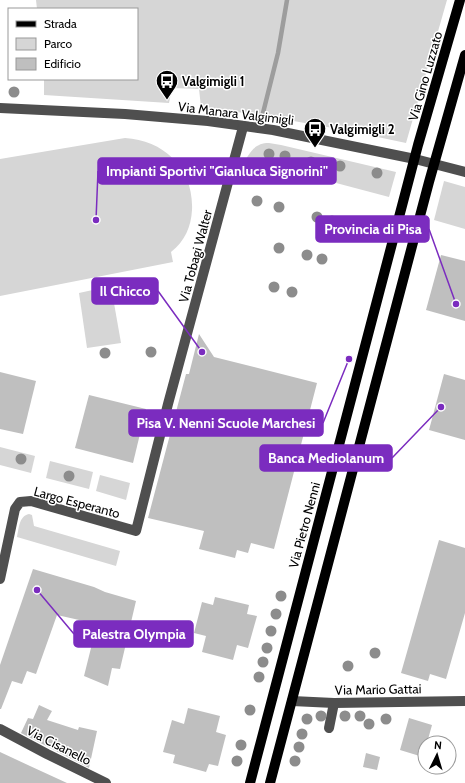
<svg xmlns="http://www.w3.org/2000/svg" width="465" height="783" font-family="Cabin,sans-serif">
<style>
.green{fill:#d6d6d6}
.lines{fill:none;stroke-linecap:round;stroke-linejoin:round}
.stream{stroke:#9d9d9d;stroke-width:4.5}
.building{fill:#bfbfbf}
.minor{stroke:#4f4f4f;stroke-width:10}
.major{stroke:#000;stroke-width:10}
.tree{fill:#8c8c8c}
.labels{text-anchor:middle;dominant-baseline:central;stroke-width:3;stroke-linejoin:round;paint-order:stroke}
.street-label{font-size:13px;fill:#000;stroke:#fff}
.poi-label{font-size:13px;font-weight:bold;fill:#000;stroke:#fff;text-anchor:start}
.leader{fill:none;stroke:#7b2cbf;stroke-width:1.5}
.callout-dot{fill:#7b2cbf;stroke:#fff;stroke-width:1.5}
.callout{fill:#7b2cbf;stroke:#7b2cbf;stroke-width:1.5}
.callout-label{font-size:14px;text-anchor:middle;font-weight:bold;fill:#fff}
</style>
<rect width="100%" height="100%" fill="#fff"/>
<g class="green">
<path d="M 36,0 L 447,0 L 406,143 C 338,128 270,116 201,107 L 199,89 L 172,88 L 169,103 L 44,95 L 44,79 L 137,79 L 137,9 L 37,9 Z"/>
<path d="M 125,138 C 164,140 194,169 192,210 C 191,227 185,241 171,252 L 173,262 L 0,296 L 0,159 Z"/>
<path d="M 269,143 L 281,145 L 396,172 L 389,197 L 246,159 C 252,149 257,143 269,143 Z"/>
<path d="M 444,181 L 465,187 L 465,229 L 434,220 Z"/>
<path d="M 111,286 L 121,343 L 87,348 L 79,293 Z"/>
<path d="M 0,447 L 35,456 L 31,473 L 0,465 Z"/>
<path d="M 50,461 L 93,472 L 89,489 L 46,478 Z"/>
<path d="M 100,475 L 130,483 L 126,500 L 96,491 Z"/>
<path d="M 29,514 L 32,515 L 34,526 L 120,551 L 116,566 L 17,537 C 19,528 19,516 29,514 Z"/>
</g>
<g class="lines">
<path class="stream" d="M 263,113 L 278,53 L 287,0"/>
</g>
<g class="building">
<path d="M 441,255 L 465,261 L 465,321 L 426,310 Z"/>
<path d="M 199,334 L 214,357 L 317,383 L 274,549 L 251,543 L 248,553 L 237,550 L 235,558 L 199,549 L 204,531 L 148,518 L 186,374 L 189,374 Z"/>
<path d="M 0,372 L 36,381 L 23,434 L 0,429 Z"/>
<path d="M 444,374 L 465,380 L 465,440 L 429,430 Z"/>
<path d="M 89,395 L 146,409 L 133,463 L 75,448 Z"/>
<path d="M 439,540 L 465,548 L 465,613 L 446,679 L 430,674 L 428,681 L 401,673 Z"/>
<path d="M 33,569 L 94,587 L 105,592 L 136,601 L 120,669 L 112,668 L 108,686 L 84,676 L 97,624 L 57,615 L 36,674 L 27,671 L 22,684 L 12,681 L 1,709 L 0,709 L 0,665 Z"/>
<path d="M 215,597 L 249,605 L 247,614 L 257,616 L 248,648 L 237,645 L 233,660 L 202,652 L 206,636 L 194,633 L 202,602 L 213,605 Z"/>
<path d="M 39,705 L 52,711 L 47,720 L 78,730 L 79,727 L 97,731 L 89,768 L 21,733 L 28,718 L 33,719 Z"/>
<path d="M 188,708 L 220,716 L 216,732 L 226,735 L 218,766 L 209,764 L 206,772 L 173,763 L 175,755 L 163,752 L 172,720 L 184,724 Z"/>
<path d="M 409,718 L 432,725 L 427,743 L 425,743 L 423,757 L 400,750 Z"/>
<path d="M 0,752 L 30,766 L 67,783 L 0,783 Z"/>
<path d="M 366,753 L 380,757 L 377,770 L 363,767 Z"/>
</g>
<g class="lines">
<g class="minor">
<path d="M 0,108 L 125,114 L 208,121 L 273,130 L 415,159 L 465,172"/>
<path d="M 0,579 L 15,509 L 20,502 L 31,501 L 136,531 L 168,404 L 243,127"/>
<path d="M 292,701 L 334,703 L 465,701"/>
<path d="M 329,728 L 334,703"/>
<path d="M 0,729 L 47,754 L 106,783"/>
</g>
<g class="major">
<path d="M 250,783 L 418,145 L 460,0"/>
<path d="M 270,783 L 429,182 L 465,55"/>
</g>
</g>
<g class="tree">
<circle cx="14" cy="92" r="5.5"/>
<circle cx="269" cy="154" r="5.5"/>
<circle cx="285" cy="156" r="5.5"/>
<circle cx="311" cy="162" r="5.5"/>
<circle cx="340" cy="166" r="5.5"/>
<circle cx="377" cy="173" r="5.5"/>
<circle cx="257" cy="201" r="5.5"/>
<circle cx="279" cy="207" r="5.5"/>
<circle cx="317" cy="217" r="5.5"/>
<circle cx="332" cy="221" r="5.5"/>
<circle cx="279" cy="248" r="5.5"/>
<circle cx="307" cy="255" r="5.5"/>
<circle cx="322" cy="259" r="5.5"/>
<circle cx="274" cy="287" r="5.5"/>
<circle cx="292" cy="292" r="5.5"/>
<circle cx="151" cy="352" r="5.5"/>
<circle cx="105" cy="353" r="5.5"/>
<circle cx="21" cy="459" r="5.5"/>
<circle cx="69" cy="476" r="5.5"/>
<circle cx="281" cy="596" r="5.5"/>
<circle cx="276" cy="614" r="5.5"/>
<circle cx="271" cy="631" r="5.5"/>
<circle cx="267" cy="648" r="5.5"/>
<circle cx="375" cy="653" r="5.5"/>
<circle cx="263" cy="662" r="5.5"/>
<circle cx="348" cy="666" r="5.5"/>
<circle cx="259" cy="677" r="5.5"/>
<circle cx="250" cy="710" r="5.5"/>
<circle cx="321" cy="716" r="5.5"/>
<circle cx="345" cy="716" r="5.5"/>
<circle cx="360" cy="716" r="5.5"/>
<circle cx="307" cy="719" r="5.5"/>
<circle cx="386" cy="719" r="5.5"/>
<circle cx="369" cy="724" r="5.5"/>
<circle cx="302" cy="734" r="5.5"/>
<circle cx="241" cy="745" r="5.5"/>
<circle cx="299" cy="747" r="5.5"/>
<circle cx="237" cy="761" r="5.5"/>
<circle cx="295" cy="761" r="5.5"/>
</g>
<defs>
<g id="bus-pin" transform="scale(1.15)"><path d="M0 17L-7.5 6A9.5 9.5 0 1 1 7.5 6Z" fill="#000" stroke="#fff"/><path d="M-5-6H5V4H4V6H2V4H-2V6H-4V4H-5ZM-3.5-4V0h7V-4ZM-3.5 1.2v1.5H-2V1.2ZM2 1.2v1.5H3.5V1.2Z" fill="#fff"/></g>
</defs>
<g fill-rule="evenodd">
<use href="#bus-pin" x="167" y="81"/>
<use href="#bus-pin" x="315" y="129"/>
</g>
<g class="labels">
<g class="street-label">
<text transform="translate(425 76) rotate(-74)">Via Gino Luzzato</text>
<text transform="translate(236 113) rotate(7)">Via Manara Valgimigli</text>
<text transform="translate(195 256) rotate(-75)">Via Tobagi Walter</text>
<text transform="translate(77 502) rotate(15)">Largo Esperanto</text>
<text transform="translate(304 525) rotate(-75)">Via Pietro Nenni</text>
<text transform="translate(378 689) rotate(-1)">Via Mario Gattai</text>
<text transform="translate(59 745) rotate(27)">Via Cisanello</text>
</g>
<g class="poi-label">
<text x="182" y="81">Valgimigli 1</text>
<text x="330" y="129">Valgimigli 2</text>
</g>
</g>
<path class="leader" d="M96 220L98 171M456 304L429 229M202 352L158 291M349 359L323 423M441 407L392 458M37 590L74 634"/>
<g class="callout-dot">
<circle cx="96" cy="220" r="4"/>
<circle cx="456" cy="304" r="4"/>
<circle cx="202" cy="352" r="4"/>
<circle cx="349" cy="359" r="4"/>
<circle cx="441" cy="407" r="4"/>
<circle cx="37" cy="590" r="4"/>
</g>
<g class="callout">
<rect x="98" y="158" width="238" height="26" rx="4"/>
<rect x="316" y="216" width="113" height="26" rx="4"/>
<rect x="92" y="278" width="66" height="26" rx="4"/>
<rect x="129" y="410" width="194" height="26" rx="4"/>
<rect x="260" y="445" width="132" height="26" rx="4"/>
<rect x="74" y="621" width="119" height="26" rx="4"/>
</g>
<g class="callout-label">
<text x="217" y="176">Impianti Sportivi "Gianluca Signorini"</text>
<text x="373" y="234">Provincia di Pisa</text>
<text x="125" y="296">Il Chicco</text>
<text x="226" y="428">Pisa V. Nenni Scuole Marchesi</text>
<text x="326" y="463">Banca Mediolanum</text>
<text x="134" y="639">Palestra Olympia</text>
</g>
<rect x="8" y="8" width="130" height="72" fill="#ffffff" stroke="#999999"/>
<rect x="16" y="21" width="20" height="6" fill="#000000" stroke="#999999"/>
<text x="44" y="28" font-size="12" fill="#000000">Strada</text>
<rect x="16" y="38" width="20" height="12" fill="#d6d6d6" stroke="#999999"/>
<text x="44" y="48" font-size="12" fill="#000000">Parco</text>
<rect x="16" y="58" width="20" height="12" fill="#bfbfbf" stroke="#999999"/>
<text x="44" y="68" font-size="12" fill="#000000">Edificio</text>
<g transform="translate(437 755) rotate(5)"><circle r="19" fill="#ffffff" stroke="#999999"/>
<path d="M0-3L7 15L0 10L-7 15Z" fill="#000000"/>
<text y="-6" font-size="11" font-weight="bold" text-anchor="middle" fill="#000000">N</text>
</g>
</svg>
